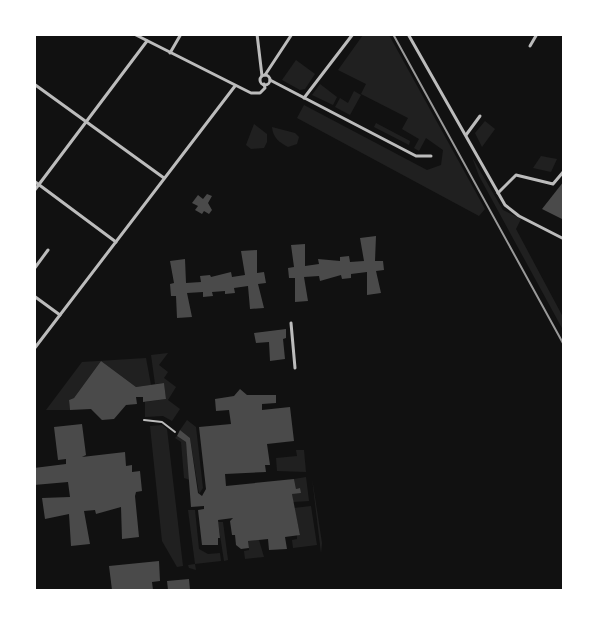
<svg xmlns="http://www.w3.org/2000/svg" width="598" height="625" font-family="Arial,sans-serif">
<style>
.green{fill:#202020}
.building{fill:#4a4a4a}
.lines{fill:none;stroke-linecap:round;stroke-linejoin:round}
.pedestrian{stroke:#bcbcbc;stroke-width:2}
.minor{stroke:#bcbcbc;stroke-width:3}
.rail{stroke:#9a9a9a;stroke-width:2}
</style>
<rect width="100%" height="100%" fill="#111"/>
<g class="green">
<path d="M 363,35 L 389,35 L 485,209 L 479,216 L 297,118 L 304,105 L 427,170 L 441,165 L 443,150 L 426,138 L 419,151 L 414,148 L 419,139 L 402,129 L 408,118 L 361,94 L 366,84 L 338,70 Z"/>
<path d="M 296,60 L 315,74 L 305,89 L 300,90 L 282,80 Z"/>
<path d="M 320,84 L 337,97 L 333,105 L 312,95 Z"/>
<path d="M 354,91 L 361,95 L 350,115 L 335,107 L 340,98 L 348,103 Z"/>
<path d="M 485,121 L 495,129 L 482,147 L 475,133 Z"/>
<path d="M 376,123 L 410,141 L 409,145 L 374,127 Z"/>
<path d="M 254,124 L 267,134 L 267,142 L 264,148 L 251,149 L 246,145 Z"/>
<path d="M 272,127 L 295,133 L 299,137 L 297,144 L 288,147 C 279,142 273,138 272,127 Z"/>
<path d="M 541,156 L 557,159 L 551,172 L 533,168 Z"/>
<path d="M 472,157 L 503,210 L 521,219 L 516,229 L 563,317 L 563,330 L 479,176 Z"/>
<path d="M 168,353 L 159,365 L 168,372 L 164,378 L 176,387 L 168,400 L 180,409 L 172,421 L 163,416 L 145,417 L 145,402 L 166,399 L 164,383 L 155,384 L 151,355 Z"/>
<path d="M 146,358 L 151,385 L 136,387 L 101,361 L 74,398 L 69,400 L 70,410 L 46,410 L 82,362 Z"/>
<path d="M 187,420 L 196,427 L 203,488 L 199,494 L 190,438 L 180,430 Z"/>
<path d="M 162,425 L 167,429 L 183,566 L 177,567 L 162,541 L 150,426 Z"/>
<path d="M 177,436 L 186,442 L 190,480 L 184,478 L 181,442 L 175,438 Z"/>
<path d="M 296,450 L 304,450 L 306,472 L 277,471 L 276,458 L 297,456 Z"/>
<path d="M 306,477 L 309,501 L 293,502 L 292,494 L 300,488 L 296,489 L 294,479 Z"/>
<path d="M 312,478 L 322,543 L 321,553 Z"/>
<path d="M 311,506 L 317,545 L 293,548 L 292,540 L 297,539 L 297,535 L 300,534 L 294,508 Z"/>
<path d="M 188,510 L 195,510 L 199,549 L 208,554 L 220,553 L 221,561 L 195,564 L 196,570 L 189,568 L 188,565 L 195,564 Z"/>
<path d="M 218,522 L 223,522 L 228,560 L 224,561 Z"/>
<path d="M 259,540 L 264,557 L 245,559 L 244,551 L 249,550 L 248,541 Z"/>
</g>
<g class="building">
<path d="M 564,181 L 564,220 L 542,209 Z"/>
<path d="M 207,194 L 212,196 L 208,203 L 212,210 L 209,214 L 204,211 L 202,214 L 195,210 L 198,206 L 192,203 L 198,195 L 203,199 Z"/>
<path d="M 376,236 L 375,261 L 383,261 L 384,270 L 376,271 L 381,293 L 367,295 L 367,272 L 351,274 L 351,278 L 342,279 L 341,275 L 320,281 L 319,276 L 304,277 L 308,301 L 295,302 L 295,278 L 289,278 L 288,268 L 294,267 L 291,245 L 305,244 L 305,266 L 319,264 L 318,259 L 340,261 L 340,257 L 349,256 L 350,262 L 364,261 L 360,238 Z"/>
<path d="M 257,250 L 257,273 L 264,272 L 266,283 L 258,284 L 264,308 L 250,309 L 248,286 L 234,288 L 235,293 L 225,294 L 225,291 L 212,292 L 213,296 L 203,297 L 203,292 L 187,293 L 192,317 L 177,318 L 176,296 L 171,296 L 170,284 L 174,283 L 170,261 L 185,259 L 186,283 L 201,282 L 200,276 L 210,275 L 211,277 L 231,272 L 232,277 L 245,275 L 241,251 Z"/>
<path d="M 286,329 L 286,338 L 283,339 L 285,359 L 270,361 L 269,342 L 256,343 L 254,333 Z"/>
<path d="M 101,361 L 136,387 L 164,383 L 166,399 L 143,402 L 143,397 L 136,397 L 137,404 L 126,405 L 114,419 L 102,420 L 91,409 L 70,410 L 69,400 L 74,398 Z"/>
<path d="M 240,389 L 247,395 L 276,395 L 276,403 L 262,404 L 262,410 L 290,407 L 294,441 L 267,444 L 270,465 L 265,465 L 266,472 L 225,474 L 226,486 L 294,479 L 296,489 L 300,488 L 301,493 L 292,494 L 300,535 L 285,537 L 287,549 L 269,550 L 268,539 L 248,541 L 249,548 L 241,549 L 236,545 L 235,535 L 232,535 L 230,521 L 233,518 L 218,520 L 220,538 L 218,538 L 218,545 L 202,545 L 198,510 L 204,509 L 204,506 L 191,507 L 186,442 L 177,436 L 180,430 L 190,438 L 198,493 L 202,496 L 206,489 L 199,427 L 231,424 L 229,410 L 216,411 L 215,399 L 234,396 Z"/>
<path d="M 82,424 L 86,455 L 82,457 L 125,452 L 126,466 L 132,465 L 132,472 L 140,471 L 142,491 L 136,492 L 135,496 L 139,537 L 122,539 L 121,507 L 96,514 L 95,510 L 84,511 L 90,544 L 71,546 L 69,514 L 45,519 L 42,498 L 70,497 L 68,482 L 34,485 L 34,468 L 66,464 L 66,459 L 58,460 L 54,427 Z"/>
<path d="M 159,561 L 160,581 L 152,582 L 153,590 L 112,590 L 109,566 Z"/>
<path d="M 189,579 L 190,590 L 168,590 L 167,581 Z"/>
</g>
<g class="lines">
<path class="pedestrian" d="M 144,420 L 162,422 L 175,432"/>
<g class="minor">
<path d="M 134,34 L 251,93 L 260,93 L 265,88 L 264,84"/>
<path d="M 257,34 L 262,76"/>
<path d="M 408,34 L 505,205 L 519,216 L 564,239"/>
<path d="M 530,46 L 537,34"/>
<path d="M 170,53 L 181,34"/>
<path d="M 265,75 L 292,34"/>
<circle cx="265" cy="80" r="5"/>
<path d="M 270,80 L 416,156 L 431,156"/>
<path d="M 34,84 L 164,178"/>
<path d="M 304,98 L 353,34"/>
<path d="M 466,135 L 480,116"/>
<path d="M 34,181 L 116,242"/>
<path d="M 34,191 L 147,41"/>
<path d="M 498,193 L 516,175 L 553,184 L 564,171"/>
<path d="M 34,269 L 48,250"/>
<path d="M 34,296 L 60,315"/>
<path d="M 291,323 L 295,368"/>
<path d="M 34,349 L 235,86"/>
</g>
<path class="rail" d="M 393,34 L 564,345"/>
</g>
<rect width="598" height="625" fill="none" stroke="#ffffff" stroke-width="72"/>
</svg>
